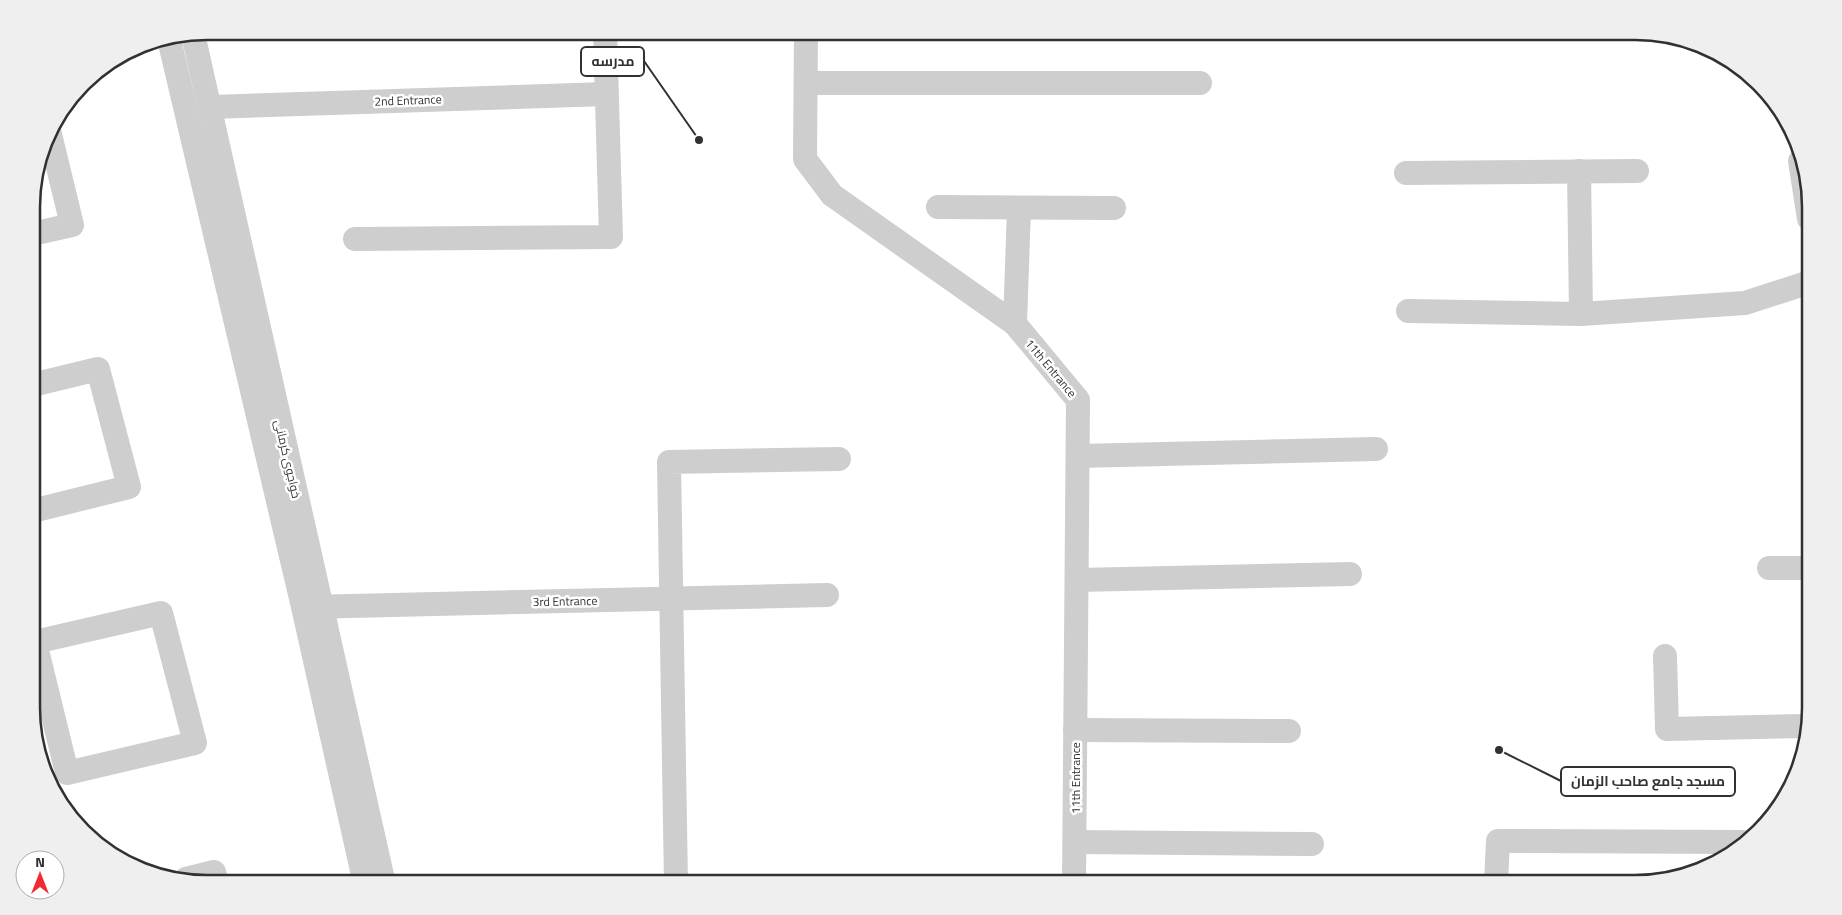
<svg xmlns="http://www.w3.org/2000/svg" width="1842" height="915" font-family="'Titillium Web',Cairo,sans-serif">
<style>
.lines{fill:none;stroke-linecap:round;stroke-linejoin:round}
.minor{stroke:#cecece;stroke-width:24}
.labels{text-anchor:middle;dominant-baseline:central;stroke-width:5;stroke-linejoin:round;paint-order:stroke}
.street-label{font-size:12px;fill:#313131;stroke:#fff}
.rim{fill:none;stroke:#313131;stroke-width:2.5}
.leader{fill:none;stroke:#313131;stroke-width:2}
.callout-dot{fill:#313131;stroke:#fff;stroke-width:2}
.callout{fill:#fff;stroke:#313131;stroke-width:2}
.callout-label{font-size:14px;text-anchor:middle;font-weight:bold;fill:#313131}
</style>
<rect width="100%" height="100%" fill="#fff"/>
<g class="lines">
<g class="minor">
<path d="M 806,31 L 805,159 L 832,195 L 1015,324 L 1078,400 L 1074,884"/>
<path d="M 193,34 L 384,884"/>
<path d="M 169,39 L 303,607 L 365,884"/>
<path d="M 806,83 L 1200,83"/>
<path d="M 210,107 L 606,94"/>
<path d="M 1800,161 L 1809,219"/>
<path d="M 1579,171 L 1581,314"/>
<path d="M 1406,173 L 1637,171"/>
<path d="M 938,207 L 1114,208"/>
<path d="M 32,234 L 72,225 L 49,130"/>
<path d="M 355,239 L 611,237 L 605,31"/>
<path d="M 1408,311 L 1581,314 L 1745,303 L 1810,282"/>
<path d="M 1015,324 L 1019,208"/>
<path d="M 32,385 L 98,369 L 129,487 L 32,511"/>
<path d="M 1078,456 L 1376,449"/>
<path d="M 1769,568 L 1810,568"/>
<path d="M 1077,580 L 1350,574"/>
<path d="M 307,607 L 827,595"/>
<path d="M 161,613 L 195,743 L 67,773 L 35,642 Z"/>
<path d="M 1665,656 L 1667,729 L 1807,726"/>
<path d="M 1075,730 L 1289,731"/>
<path d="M 1075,842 L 1312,844"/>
<path d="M 186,879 L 214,872 L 217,884"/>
<path d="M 1496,883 L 1498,841 L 1743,842"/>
<path d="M 676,884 L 669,462 L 839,459"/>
</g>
</g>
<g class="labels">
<g class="street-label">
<text transform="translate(408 100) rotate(-2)">2nd Entrance</text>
<text transform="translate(1051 368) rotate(50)">11th Entrance</text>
<text transform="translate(288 459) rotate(77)">خواجوی کرمانی</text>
<text transform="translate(565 601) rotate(-1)">3rd Entrance</text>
<text transform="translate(1075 778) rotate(-90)">11th Entrance</text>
</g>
</g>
<path d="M0 0H1842V915H0ZM207 40H1635A167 167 0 0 1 1802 207V708A167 167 0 0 1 1635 875H207A167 167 0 0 1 40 708V207A167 167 0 0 1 207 40Z" fill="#efefef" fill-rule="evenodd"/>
<path class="rim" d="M207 40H1635A167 167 0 0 1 1802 207V708A167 167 0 0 1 1635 875H207A167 167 0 0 1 40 708V207A167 167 0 0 1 207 40Z"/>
<path class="leader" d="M699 140L644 61M1499 750L1561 781"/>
<g class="callout-dot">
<circle cx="699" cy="140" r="5"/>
<circle cx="1499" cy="750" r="5"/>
</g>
<g class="callout">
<rect x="581" y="47" width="63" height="29" rx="5"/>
<rect x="1561" y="767" width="174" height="29" rx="5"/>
</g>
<g class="callout-label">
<text x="613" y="66">مدرسه</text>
<text x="1648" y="786">مسجد جامع صاحب الزمان</text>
</g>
<g transform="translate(40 875)"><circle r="24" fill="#ffffff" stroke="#adadad"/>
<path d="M0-4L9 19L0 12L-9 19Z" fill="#f12a32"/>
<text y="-8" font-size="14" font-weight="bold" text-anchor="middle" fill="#313131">N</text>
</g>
</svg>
